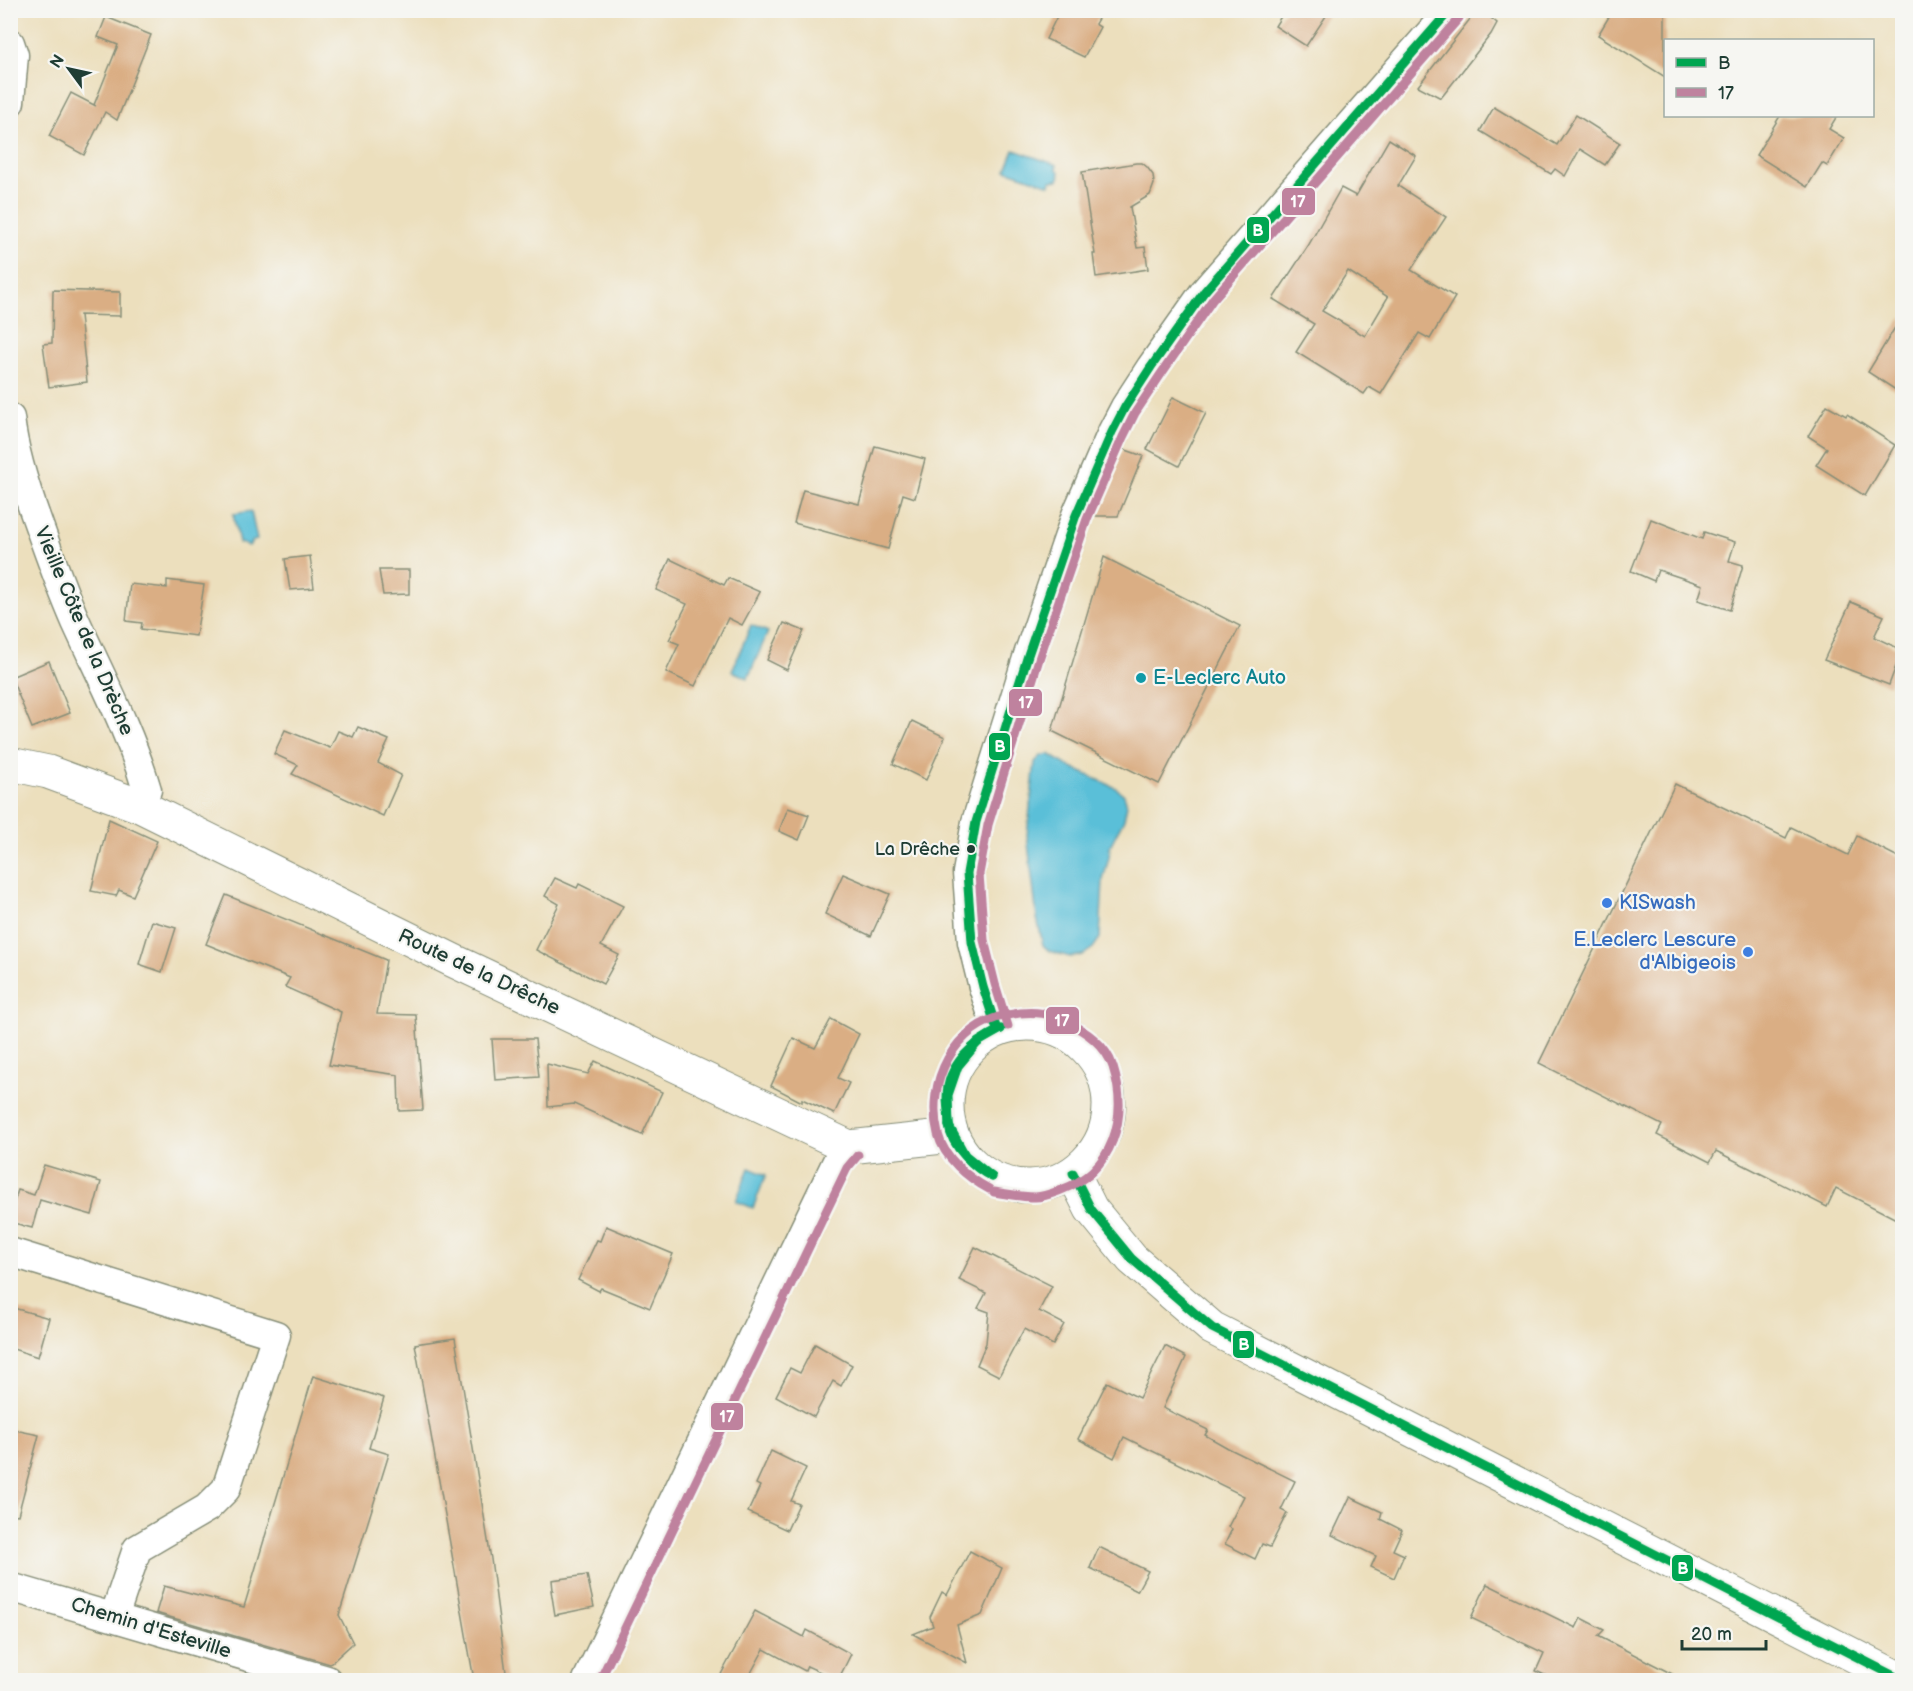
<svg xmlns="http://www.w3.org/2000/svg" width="1913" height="1691" font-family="'Balsamiq Sans',sans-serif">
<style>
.water{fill:#5abfd8;stroke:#3c7e86;stroke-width:1.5}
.building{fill:#daae84;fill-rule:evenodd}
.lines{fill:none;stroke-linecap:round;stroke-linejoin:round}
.minor-casing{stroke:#868e78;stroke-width:31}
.tertiary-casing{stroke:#868e78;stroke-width:35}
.minor{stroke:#fff;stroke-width:28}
.tertiary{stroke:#fff;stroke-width:33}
.bus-1-casing{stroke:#f6f6f2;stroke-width:14}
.bus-2-casing{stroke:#f6f6f2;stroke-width:14}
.bus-1{stroke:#00a651;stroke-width:9}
.bus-2{stroke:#bf829e;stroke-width:9}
.culture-dot{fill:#0f9aa8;stroke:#f6f6f2;stroke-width:2}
.bus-dot{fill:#1f3d34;stroke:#f6f6f2;stroke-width:2}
.shop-dot{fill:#3f7fe0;stroke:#f6f6f2;stroke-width:2}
.labels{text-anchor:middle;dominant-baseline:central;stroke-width:4.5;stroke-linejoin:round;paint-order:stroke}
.bus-label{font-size:18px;fill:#1f3d34;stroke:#f6f6f2;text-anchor:end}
.street-label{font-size:20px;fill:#1f3d34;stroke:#f6f6f2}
.culture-label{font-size:20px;fill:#0d838f;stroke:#f6f6f2;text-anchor:start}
.shop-label{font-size:20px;fill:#366cbe;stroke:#f6f6f2;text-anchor:start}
.line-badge{stroke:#f6f6f2;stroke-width:2}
.badge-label{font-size:16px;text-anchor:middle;font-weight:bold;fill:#fff}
</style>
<rect width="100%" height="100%" fill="#f6f6f2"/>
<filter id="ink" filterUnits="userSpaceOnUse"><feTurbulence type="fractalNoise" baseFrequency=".0167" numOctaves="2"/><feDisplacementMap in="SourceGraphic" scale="12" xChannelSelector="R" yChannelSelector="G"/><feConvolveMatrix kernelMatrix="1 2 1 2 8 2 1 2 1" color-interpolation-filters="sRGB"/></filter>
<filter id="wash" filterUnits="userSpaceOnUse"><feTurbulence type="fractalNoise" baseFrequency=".008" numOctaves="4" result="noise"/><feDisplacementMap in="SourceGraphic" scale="24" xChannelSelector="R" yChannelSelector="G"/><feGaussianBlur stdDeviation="1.35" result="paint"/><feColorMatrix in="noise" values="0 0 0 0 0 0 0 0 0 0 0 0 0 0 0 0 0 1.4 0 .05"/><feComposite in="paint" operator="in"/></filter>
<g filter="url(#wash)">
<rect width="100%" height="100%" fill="#ecdfbd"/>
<g class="water">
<path d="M 1014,150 L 1057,165 L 1056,168 C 1060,172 1061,175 1058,180 L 1051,181 L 1050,185 L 1006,170 Z"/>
<path d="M 251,511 L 257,540 L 253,541 L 249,546 L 239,543 L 233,514 Z"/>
<path d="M 751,625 L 768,632 L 748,678 L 732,671 Z"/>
<path d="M 1049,754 L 1066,765 L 1116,788 L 1124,795 L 1127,805 L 1124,819 L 1110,846 L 1109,857 L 1103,880 L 1100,938 L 1093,948 L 1083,955 L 1070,957 L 1049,951 L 1043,945 L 1037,918 L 1027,835 L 1035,762 L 1041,756 Z"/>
<path d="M 749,1168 L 766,1175 L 753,1208 L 736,1201 Z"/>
</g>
<g id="blocks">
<g class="building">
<path d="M 1060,10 L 1103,10 L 1095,24 L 1100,27 L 1084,57 L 1046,39 Z"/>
<path d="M 1285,10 L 1330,10 L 1306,46 L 1275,26 Z"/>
<path d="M 1477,10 L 1481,10 L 1497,23 L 1491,34 L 1441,98 L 1418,86 Z"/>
<path d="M 1613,10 L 1665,10 L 1665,77 L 1598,35 Z"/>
<path d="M 106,17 L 151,35 L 117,120 L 105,112 L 84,155 L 49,136 L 71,93 L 96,106 L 94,105 L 118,45 L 98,37 Z"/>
<path d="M 1494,107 L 1557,145 L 1576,115 L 1620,143 L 1605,165 L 1580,149 L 1565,176 L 1555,169 L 1551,174 L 1480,131 Z"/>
<path d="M 1780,116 L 1837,116 L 1829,129 L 1844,138 L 1827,166 L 1822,163 L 1807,187 L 1756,155 Z"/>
<path d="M 1389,139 L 1416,156 L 1398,186 L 1446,217 L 1411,270 L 1455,297 L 1430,339 L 1419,333 L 1381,394 L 1369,387 L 1364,394 L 1296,352 L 1314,324 L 1273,299 L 1308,246 L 1341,188 L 1356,196 ZM 1348,271 L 1388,297 L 1365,336 L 1322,311 Z"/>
<path d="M 1136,163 L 1142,163 L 1147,167 L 1153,175 L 1154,184 L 1150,195 L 1130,207 L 1137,248 L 1145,247 L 1148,269 L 1096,277 L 1093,254 L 1095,254 L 1082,172 Z"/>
<path d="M 53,290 L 120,292 L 120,316 L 80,315 L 87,382 L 49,387 L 43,344 L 52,343 Z"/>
<path d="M 1902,316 L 1902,394 L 1868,372 Z"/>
<path d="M 1173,397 L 1206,413 L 1179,466 L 1147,449 Z"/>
<path d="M 1827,405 L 1846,416 L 1847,414 L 1895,445 L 1865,496 L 1816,465 L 1827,448 L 1808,436 Z"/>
<path d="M 875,446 L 925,459 L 915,498 L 903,494 L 888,549 L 794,523 L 803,490 L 859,504 Z"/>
<path d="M 1123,449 L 1143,456 L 1118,516 L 1094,516 Z"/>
<path d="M 1651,519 L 1702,539 L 1704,532 L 1735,542 L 1729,561 L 1743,565 L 1730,610 L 1698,600 L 1703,585 L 1658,570 L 1654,581 L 1631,571 Z"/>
<path d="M 310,556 L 314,588 L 290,590 L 285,559 Z"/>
<path d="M 1104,557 L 1240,626 L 1159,784 L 1052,731 Z"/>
<path d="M 670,559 L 724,585 L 728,578 L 760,592 L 742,625 L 728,618 L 695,686 L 666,672 L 679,644 L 669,640 L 687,604 L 656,590 Z"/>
<path d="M 379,570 L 409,570 L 409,594 L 383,595 Z"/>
<path d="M 167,580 L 204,585 L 196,636 L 141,629 L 142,623 L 126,621 L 130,584 L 167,588 Z"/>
<path d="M 1851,602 L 1884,616 L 1874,637 L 1902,650 L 1889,685 L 1824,660 Z"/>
<path d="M 784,623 L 804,631 L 787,670 L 767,660 Z"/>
<path d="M 49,661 L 70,713 L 32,728 L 11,677 Z"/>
<path d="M 912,721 L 945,737 L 926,780 L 893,764 Z"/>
<path d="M 358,727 L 389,740 L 378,763 L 401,775 L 383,816 L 292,774 L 298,765 L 274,754 L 285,730 L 330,748 L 338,731 L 353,737 Z"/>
<path d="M 1675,784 L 1786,838 L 1791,827 L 1848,855 L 1857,836 L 1902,859 L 1902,1222 L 1836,1188 L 1827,1207 L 1716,1151 L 1710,1162 L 1657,1135 L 1662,1125 L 1539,1063 Z"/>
<path d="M 788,808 L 809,815 L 799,840 L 779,831 Z"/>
<path d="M 109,819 L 157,841 L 133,896 L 119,890 L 116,896 L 91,891 Z"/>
<path d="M 843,874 L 890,894 L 871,936 L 825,914 Z"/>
<path d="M 555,878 L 577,888 L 579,884 L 623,906 L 601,946 L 619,955 L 603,984 L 536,950 L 559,904 L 545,896 Z"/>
<path d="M 226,895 L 386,960 L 377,1014 L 416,1015 L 423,1110 L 399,1111 L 398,1075 L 329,1065 L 341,1012 L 285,987 L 290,978 L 206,944 Z"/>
<path d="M 152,921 L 176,928 L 162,972 L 139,964 Z"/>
<path d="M 831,1019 L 859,1034 L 838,1078 L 849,1083 L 834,1114 L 802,1099 L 802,1102 L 771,1086 L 793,1038 L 815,1048 Z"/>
<path d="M 492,1039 L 535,1039 L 539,1077 L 495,1080 Z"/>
<path d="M 595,1061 L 662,1092 L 642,1135 L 574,1104 L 548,1107 L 547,1064 L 588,1074 Z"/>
<path d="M 44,1165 L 101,1182 L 92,1215 L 40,1200 L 32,1228 L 10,1222 L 10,1214 L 18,1190 L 34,1195 Z"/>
<path d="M 606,1226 L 673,1254 L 650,1308 L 601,1288 L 599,1291 L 578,1280 L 597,1240 L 600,1241 Z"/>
<path d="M 975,1247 L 1052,1286 L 1039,1311 L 1064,1324 L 1053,1345 L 1024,1329 L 999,1376 L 977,1365 L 986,1343 L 989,1312 L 978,1308 L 986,1293 L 959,1280 Z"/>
<path d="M 10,1307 L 49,1318 L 38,1357 L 10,1348 Z"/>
<path d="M 455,1338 L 491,1559 L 507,1680 L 474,1680 L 415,1344 Z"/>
<path d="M 815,1344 L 852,1365 L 841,1386 L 833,1381 L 814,1417 L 776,1396 L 790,1368 L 800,1373 Z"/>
<path d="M 1165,1346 L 1186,1357 L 1163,1408 L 1208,1430 L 1205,1435 L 1228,1448 L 1295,1481 L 1281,1510 L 1287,1513 L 1270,1547 L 1262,1544 L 1255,1559 L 1225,1544 L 1232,1529 L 1228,1527 L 1244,1496 L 1124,1437 L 1114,1458 L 1078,1439 L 1107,1382 L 1139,1398 Z"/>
<path d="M 313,1376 L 384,1398 L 369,1448 L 389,1454 L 339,1615 L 353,1643 L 330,1664 L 156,1613 L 164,1586 L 244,1607 Z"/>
<path d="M 10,1429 L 39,1435 L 18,1515 L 10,1514 Z"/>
<path d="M 771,1451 L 806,1468 L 791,1501 L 799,1504 L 787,1530 L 748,1512 L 760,1486 L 756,1484 Z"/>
<path d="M 1350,1497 L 1382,1512 L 1380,1519 L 1402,1530 L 1393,1550 L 1404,1555 L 1394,1578 L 1371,1567 L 1376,1556 L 1332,1535 Z"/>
<path d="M 1099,1547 L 1148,1571 L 1137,1591 L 1090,1568 Z"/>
<path d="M 970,1551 L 1002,1568 L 982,1615 L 957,1625 L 967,1663 L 913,1634 L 933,1626 L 930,1617 L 942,1592 L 947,1595 Z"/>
<path d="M 587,1575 L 594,1607 L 555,1615 L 551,1590 L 553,1590 L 552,1580 Z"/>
<path d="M 1487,1584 L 1576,1628 L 1581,1618 L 1604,1630 L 1598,1636 L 1684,1680 L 1555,1680 L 1536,1671 L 1544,1653 L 1471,1618 Z"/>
<path d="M 755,1611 L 804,1637 L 807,1630 L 851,1654 L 838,1680 L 807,1666 L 805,1671 L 764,1649 L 747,1680 L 718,1680 Z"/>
</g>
</g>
</g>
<g filter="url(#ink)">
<use href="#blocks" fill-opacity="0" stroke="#868e78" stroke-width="1.5"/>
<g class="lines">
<g class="minor-casing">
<g id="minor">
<path d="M 10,43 L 14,55 L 10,102"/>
<path d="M 10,418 C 14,453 25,487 37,520 C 49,554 61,588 76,622 C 101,677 130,731 147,790 L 140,806"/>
<path d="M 997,1030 L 983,987 L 972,942 L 967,873 L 976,822 L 1028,655 L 1076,515 L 1112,432 L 1125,407 L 1151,367 L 1204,292 L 1450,10"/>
<path d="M 10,1252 L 276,1335 L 226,1489 L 207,1508 L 137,1549 L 114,1617"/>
<path d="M 10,1587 L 327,1680"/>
<path d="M 587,1680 L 837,1161 L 849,1147"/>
</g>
</g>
<g class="tertiary-casing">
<g id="tertiary">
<path d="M 10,764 L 48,772 L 140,806 L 454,961 L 849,1147 L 952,1136"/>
<circle cx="1028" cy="1105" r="81"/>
<path d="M 1073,1173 L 1091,1209 L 1132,1259 L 1212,1328 L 1902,1680"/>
</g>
</g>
<use href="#minor" class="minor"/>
<use href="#tertiary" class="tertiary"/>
<g class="bus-1-casing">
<g id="bus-1">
<path d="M 997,1030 L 983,987 L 972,942 L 967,873 L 976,822 L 1028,655 L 1076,515 L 1112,432 L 1125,407 L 1151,367 L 1204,292 L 1450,10"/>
<path d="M 949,1125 C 949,1116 947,1106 947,1097 C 947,1065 974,1041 1001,1029"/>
<path d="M 949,1125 L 948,1095 L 958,1066 L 978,1042 L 1001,1029"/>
<path d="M 949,1126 L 965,1155 L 992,1177"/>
<path d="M 949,1126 C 951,1146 975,1169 992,1177"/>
<path d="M 1073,1173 L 1091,1209 L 1132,1259 L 1212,1328 L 1902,1680"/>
</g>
</g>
<g class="bus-2-casing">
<g id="bus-2">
<path d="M 1008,1026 L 995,984 L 984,940 L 979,874 L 988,825 L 1039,659 L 1087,519 L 1123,437 L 1135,413 L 1161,374 L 1213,299 L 1459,18"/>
<path d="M 989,1189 C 968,1178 944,1158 938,1134 C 925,1083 954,1024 1008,1015 C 1023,1012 1038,1011 1053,1016 C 1057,1017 1061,1020 1065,1022 C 1085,1030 1106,1045 1113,1067 C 1129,1118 1113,1171 1061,1190 C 1053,1193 1044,1197 1035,1197 C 1021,1197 1008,1194 994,1192"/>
<path d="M 600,1680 L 847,1168 L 858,1155"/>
</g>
</g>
<use href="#bus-1" class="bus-1"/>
<use href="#bus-2" class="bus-2"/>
</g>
</g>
<circle class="culture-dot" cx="1141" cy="678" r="6"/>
<circle class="bus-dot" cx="971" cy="849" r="5"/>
<g class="shop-dot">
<circle cx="1607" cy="903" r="6"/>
<circle cx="1748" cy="952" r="6"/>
</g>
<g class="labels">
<g class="bus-label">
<text x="960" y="849">La Drêche</text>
</g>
<g class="street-label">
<text transform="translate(84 631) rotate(67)">Vieille Côte de la Drèche</text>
<text transform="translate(479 972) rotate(25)">Route de la Drêche</text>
<text transform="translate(151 1628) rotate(17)">Chemin d'Esteville</text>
</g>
<g class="culture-label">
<text x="1153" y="678">E-Leclerc Auto</text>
</g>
<g class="shop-label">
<text x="1619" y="903">KISwash</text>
<text x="1736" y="940" text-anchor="end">E.Leclerc Lescure<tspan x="1736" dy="23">d'Albigeois</tspan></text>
</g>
</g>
<g class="line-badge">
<rect x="1281" y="187" width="35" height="29" rx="6" fill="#bf829e"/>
<rect x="1246" y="216" width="24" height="28" rx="6" fill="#00a651"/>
<rect x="1008" y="688" width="35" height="29" rx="6" fill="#bf829e"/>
<rect x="988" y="732" width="23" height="29" rx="6" fill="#00a651"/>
<rect x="1045" y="1006" width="35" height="29" rx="6" fill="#bf829e"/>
<rect x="1232" y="1330" width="23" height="29" rx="6" fill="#00a651"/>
<rect x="710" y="1402" width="34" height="29" rx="6" fill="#bf829e"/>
<rect x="1671" y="1554" width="23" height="28" rx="6" fill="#00a651"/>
</g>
<g class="badge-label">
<text x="1298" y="207">17</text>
<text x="1258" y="236">B</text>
<text x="1026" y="708">17</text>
<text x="1000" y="752">B</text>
<text x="1062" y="1026">17</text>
<text x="1244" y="1350">B</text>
<text x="727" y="1422">17</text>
<text x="1683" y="1574">B</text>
</g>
<rect width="1913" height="1691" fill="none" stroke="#f6f6f2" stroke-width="36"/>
<rect x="1664" y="39" width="210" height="78" fill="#f6f6f2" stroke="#a0aca6" stroke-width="1.5"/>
<rect x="1676" y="58" width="30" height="9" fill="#00a651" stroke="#a0aca6" stroke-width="1.5"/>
<text x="1718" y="69" font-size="18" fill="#1f3d34">B</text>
<rect x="1676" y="88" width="30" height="9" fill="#bf829e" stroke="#a0aca6" stroke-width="1.5"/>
<text x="1718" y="99" font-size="18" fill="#1f3d34">17</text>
<g transform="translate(69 69) rotate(303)" stroke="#f6f6f2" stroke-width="4.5" paint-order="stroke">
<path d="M0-4.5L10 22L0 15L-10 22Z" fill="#1f3d34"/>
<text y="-9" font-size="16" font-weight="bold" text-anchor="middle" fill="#1f3d34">N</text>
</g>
<path d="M1682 1640v9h84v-9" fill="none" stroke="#1f3d34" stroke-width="3"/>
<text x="1691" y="1640" font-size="18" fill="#1f3d34" stroke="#f6f6f2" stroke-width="4.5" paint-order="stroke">20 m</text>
</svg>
